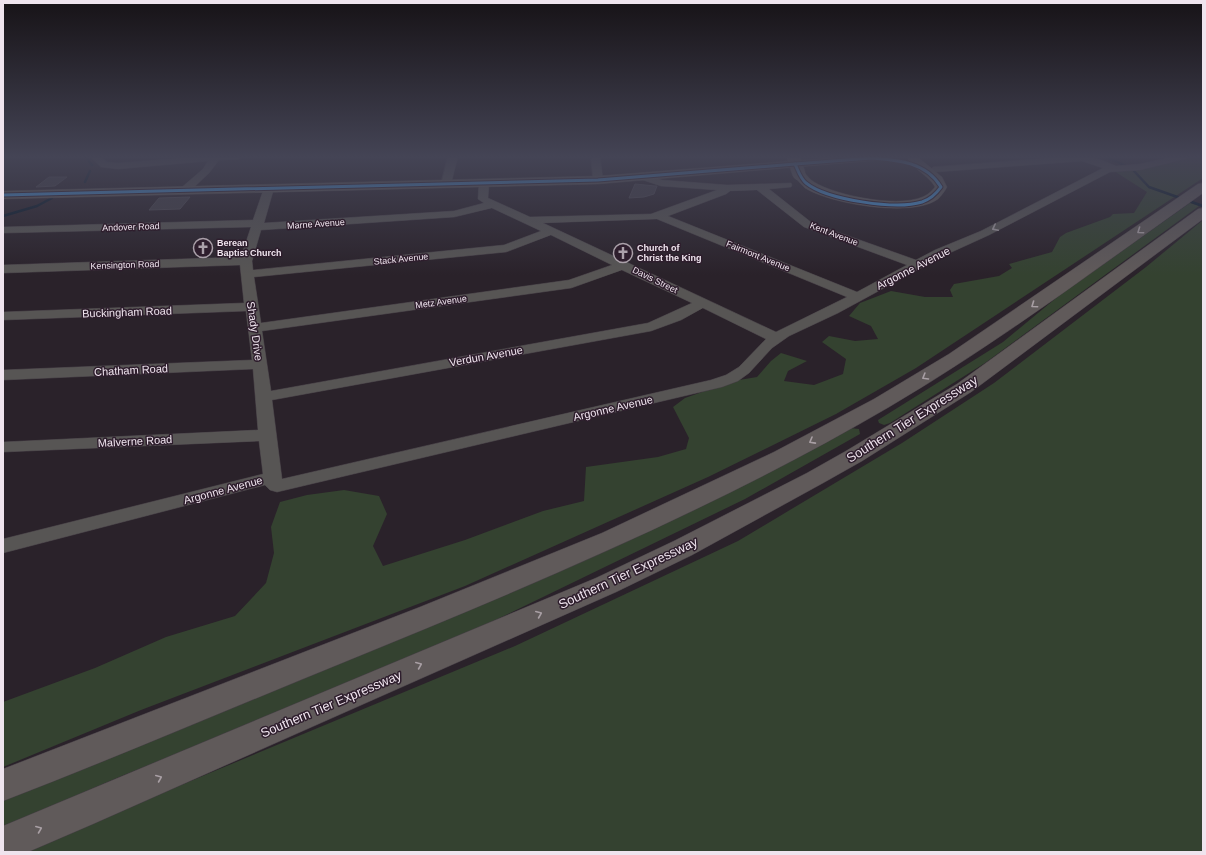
<svg xmlns="http://www.w3.org/2000/svg" width="1206" height="855" font-family="Helvetica,sans-serif">
<style>
.green{fill:#344230}
.lines{fill:none;stroke-linecap:round;stroke-linejoin:round}
.stream{stroke:#051829;stroke-width:2.5}
.building{fill:#423e46;stroke:#4e4a52}
.minor-casing{stroke:#453e45;stroke-width:1}
.major-casing{stroke:#453e45;stroke-width:1}
.highway-casing{stroke:#453e45;stroke-width:1}
.minor{fill:#575554;fill-rule:evenodd}
.major{fill:#625e5d;fill-rule:evenodd}
.highway{fill:#605a5a;fill-rule:evenodd}
.major-bridge-casing{stroke:#453e45;stroke-width:14;stroke-linecap:butt}
.major-bridge{stroke:#625e5d;stroke-width:13}
.bus-1-casing{stroke:#2e1e2d;stroke-width:5}
.bus-1{stroke:#4699e1;stroke-width:3}
.oneway{stroke:#a39ca1}
.oneway2{stroke:#a89fa4}
.labels{text-anchor:middle;dominant-baseline:central;stroke-width:3;stroke-linejoin:round;paint-order:stroke}
.far-street-label{font-size:9px;fill:#efe4ee;stroke:#2e1e2d}
.far-poi-label{font-size:9px;font-weight:bold;fill:#efe4ee;stroke:#2e1e2d;text-anchor:start}
.street-label{font-size:11px;fill:#efe4ee;stroke:#2e1e2d}
.near-street-label{font-size:13px;fill:#efe4ee;stroke:#2e1e2d}
</style>
<rect width="100%" height="100%" fill="#2a222a"/>
<g class="green">
<path d="M 1197,156 L 1203,156 L 1203,178 L 916,368 L 836,414 L 708,477 L 465,586 L 141,710 L 3,767 L 3,702 L 95,668 L 166,637 L 235,616 L 266,583 L 274,553 L 271,527 L 280,502 L 307,495 L 344,490 L 379,496 L 387,514 L 373,546 L 383,566 L 465,540 L 543,511 L 584,501 L 586,467 L 658,457 L 686,449 L 689,438 L 673,407 L 685,398 L 733,381 L 757,377 L 771,361 L 781,353 L 807,361 L 788,371 L 784,381 L 814,385 L 843,374 L 846,359 L 822,342 L 829,336 L 855,341 L 878,339 L 871,326 L 849,316 L 860,303 L 891,291 L 925,297 L 953,297 L 950,290 L 954,284 L 999,276 L 1012,268 L 1009,264 L 1052,252 L 1060,237 L 1066,233 L 1110,217 L 1113,214 L 1134,213 L 1147,192 L 1114,171 L 1149,167 Z"/>
<path d="M 1190,203 L 1199,206 L 985,363 L 890,423 L 884,425 L 879,423 L 878,420 L 1003,342 L 1061,294 Z"/>
<path d="M 1203,220 L 1203,852 L 20,852 L 515,646 L 738,541 L 902,443 L 994,383 L 1146,267 Z"/>
<path d="M 850,428 L 859,429 L 860,434 L 745,499 L 413,660 L 124,775 L 3,827 L 3,795 Z"/>
</g>
<g class="lines">
<g class="stream">
<path d="M 85,156 L 92,165"/>
<path d="M 1102,156 L 1118,162 L 1133,170 L 1149,187 L 1203,206"/>
<path d="M 85,182 L 90,171"/>
<path d="M 3,216 L 37,206 L 52,198"/>
</g>
</g>
<g class="building">
<path d="M 49,177 L 67,177 L 55,186 L 36,187 Z"/>
<path d="M 635,184 L 655,186 L 657,186 L 654,194 L 644,197 L 629,198 Z"/>
<path d="M 190,197 L 180,209 L 149,210 L 159,198 Z"/>
</g>
<g class="lines">
<g class="minor-casing">
<g id="minor">
<path d="M 90,156 L 100,156 L 107,162 L 118,163 L 209,156 L 244,156 L 239,159 L 219,160 L 209,173 L 189,192 L 181,192 L 180,190 L 181,188 L 203,169 L 208,161 L 118,169 L 101,167 Z"/>
<path d="M 448,156 L 458,156 L 451,184 L 446,187 L 441,184 Z"/>
<path d="M 591,156 L 600,156 L 603,180 L 602,182 L 594,182 L 593,180 Z"/>
<path d="M 1076,156 L 1099,159 L 1116,166 L 1140,164 L 1176,156 L 1191,156 L 1189,158 L 1140,170 L 1110,172 L 989,235 L 943,256 L 838,313 L 789,336 L 772,348 L 749,373 L 738,381 L 722,387 L 277,492 L 270,490 L 265,485 L 3,553 L 3,539 L 263,474 L 259,441 L 3,452 L 3,442 L 258,430 L 253,369 L 3,380 L 3,370 L 252,360 L 246,311 L 3,320 L 3,312 L 244,303 L 240,265 L 3,273 L 3,265 L 241,257 L 251,227 L 3,233 L 3,227 L 253,220 L 264,188 L 269,185 L 274,188 L 264,223 L 454,211 L 484,203 L 478,199 L 479,183 L 484,180 L 489,183 L 488,198 L 530,217 L 651,214 L 717,190 L 661,186 L 640,179 L 639,177 L 640,175 L 644,174 L 662,180 L 727,185 L 791,183 L 792,185 L 791,187 L 769,189 L 812,223 L 916,260 L 935,250 L 981,231 L 1103,168 L 1082,161 L 936,172 L 931,169 L 933,167 ZM 757,190 L 804,227 L 907,265 L 857,292 L 668,216 L 726,194 L 730,191 ZM 492,208 L 541,231 L 504,245 L 253,270 L 252,261 L 261,230 L 454,217 ZM 657,219 L 847,297 L 776,332 L 543,223 ZM 551,235 L 612,265 L 569,280 L 261,323 L 254,277 L 506,252 ZM 622,270 L 692,303 L 648,323 L 271,391 L 262,331 L 571,288 ZM 703,308 L 766,339 L 739,367 L 726,375 L 711,380 L 282,479 L 272,400 L 651,331 L 681,320 Z"/>
</g>
</g>
<g class="major-casing">
<g id="major">
<path d="M 854,156 L 897,156 L 895,158 L 891,159 L 598,184 L 3,199 L 3,191 L 598,176 Z"/>
<path d="M 907,156 L 919,156 L 919,158 L 942,177 L 947,187 C 945,191 941,196 938,199 C 913,218 830,204 805,188 C 801,184 796,179 793,174 L 795,171 L 803,171 C 807,175 810,180 814,182 C 836,196 906,210 928,194 C 931,192 933,189 935,187 C 930,176 908,166 907,156 Z"/>
</g>
</g>
<g class="highway-casing">
<g id="highway">
<path d="M 1203,183 L 1203,193 C 1100,266 998,343 889,407 C 715,509 528,587 342,663 C 229,709 117,757 3,801 L 3,769 L 420,607 L 602,533 L 774,452 L 874,399 L 949,354 L 1198,184 Z"/>
<path d="M 1203,208 L 1203,219 L 971,392 L 862,461 L 823,483 L 692,555 L 616,592 L 93,824 L 28,852 L 3,852 L 3,826 L 596,578 L 674,541 L 807,473 L 846,451 L 957,384 L 1198,209 Z"/>
</g>
</g>
<use href="#minor" class="minor"/>
<use href="#major" class="major"/>
<use href="#highway" class="highway"/>
<g class="major-bridge-casing">
<path id="major-bridge" d="M 793,156 L 799,174"/>
</g>
<use href="#major-bridge" class="major-bridge"/>
<g class="bus-1-casing">
<g id="bus-1">
<path d="M 871,158 C 898,160 926,162 941,187 C 936,194 931,199 922,202 C 896,210 827,200 806,183 C 800,178 798,170 795,164 Z"/>
<path d="M 3,195 L 598,180 L 795,164"/>
</g>
</g>
<use href="#bus-1" class="bus-1"/>
</g>
<defs><path id="oneway-chevron" d="M-2-3.5L2.5 0L-2 3.5" fill="none" stroke-width="1.6" stroke-linecap="round" stroke-linejoin="round"/></defs>
<use class="oneway" href="#oneway-chevron" transform="translate(995 228) rotate(153)"/>
<g class="oneway2">
<use href="#oneway-chevron" transform="translate(1140 231) rotate(145)"/>
<use href="#oneway-chevron" transform="translate(1034 305) rotate(145)"/>
<use href="#oneway-chevron" transform="translate(925 377) rotate(149)"/>
<use href="#oneway-chevron" transform="translate(812 441) rotate(151)"/>
<use href="#oneway-chevron" transform="translate(539 614) rotate(-23)"/>
<use href="#oneway-chevron" transform="translate(419 665) rotate(-23)"/>
<use href="#oneway-chevron" transform="translate(159 778) rotate(-23)"/>
<use href="#oneway-chevron" transform="translate(39 829) rotate(-22)"/>
</g>
<linearGradient id="sky" x2="0" y2="1"><stop stop-color="#171317"/><stop offset="0.57" stop-color="#445"/><stop offset="1" stop-color="#445" stop-opacity="0"/></linearGradient>
<rect width="1206" height="275" fill="url(#sky)"/>
<defs>
<g id="church-ring" transform="scale(1)"><circle r="9.5" fill="#2e1e2d" stroke="#aaa0a9" stroke-width="1.5"/><path d="M-1.2-6h2.4v3.5h3.3v2.4h-3.3V6h-2.4V-.1h-3.3v-2.4h3.3Z" fill="#aaa0a9"/></g>
</defs>
<g fill-rule="evenodd">
<use href="#church-ring" x="203" y="248"/>
<use href="#church-ring" x="623" y="253"/>
</g>
<g class="labels">
<g class="far-street-label">
<text transform="translate(316 224) rotate(-4)">Marne Avenue</text>
<text transform="translate(131 227) rotate(-2)">Andover Road</text>
<text transform="translate(834 234) rotate(21)">Kent Avenue</text>
<text transform="translate(758 256) rotate(22)">Fairmont Avenue</text>
<text transform="translate(401 259) rotate(-6)">Stack Avenue</text>
<text transform="translate(125 265) rotate(-2)">Kensington Road</text>
<text transform="translate(655 280) rotate(26)">Davis Street</text>
<text transform="translate(441 302) rotate(-8)">Metz Avenue</text>
</g>
<g class="far-poi-label">
<text x="217" y="243">Berean<tspan x="217" dy="10">Baptist Church</tspan></text>
<text x="637" y="248">Church of<tspan x="637" dy="10">Christ the King</tspan></text>
</g>
<g class="street-label">
<text transform="translate(913 268) rotate(-27)">Argonne Avenue</text>
<text transform="translate(127 312) rotate(-2)">Buckingham Road</text>
<text transform="translate(255 331) rotate(82)">Shady Drive</text>
<text transform="translate(486 356) rotate(-10)">Verdun Avenue</text>
<text transform="translate(131 370) rotate(-3)">Chatham Road</text>
<text transform="translate(613 408) rotate(-13)">Argonne Avenue</text>
<text transform="translate(135 441) rotate(-3)">Malverne Road</text>
<text transform="translate(223 490) rotate(-15)">Argonne Avenue</text>
</g>
<g class="near-street-label">
<text transform="translate(912 419) rotate(-32)">Southern Tier Expressway</text>
<text transform="translate(628 573) rotate(-25)">Southern Tier Expressway</text>
<text transform="translate(331 704) rotate(-23)">Southern Tier Expressway</text>
</g>
</g>
<rect width="1206" height="855" fill="none" stroke="#efe4ee" stroke-width="8"/>
</svg>
